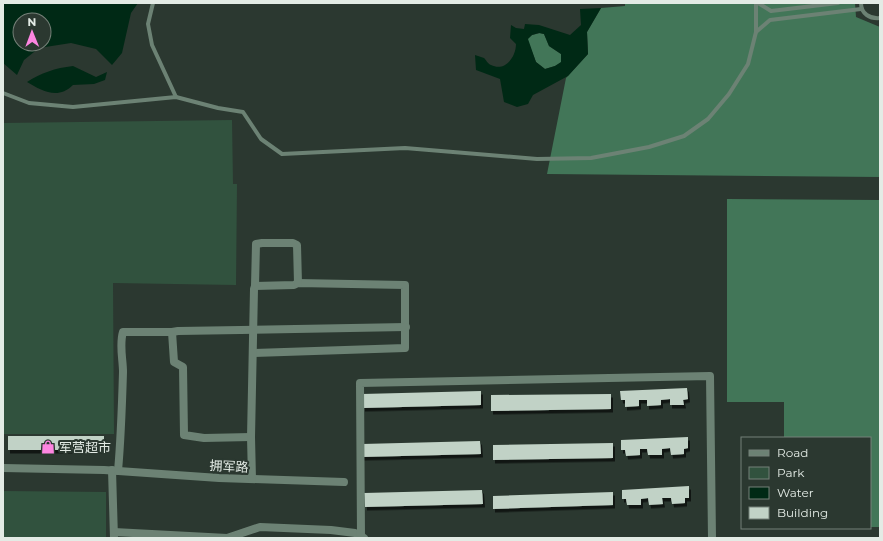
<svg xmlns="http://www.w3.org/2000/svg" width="883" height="541" font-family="Montserrat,'Noto Sans SC',sans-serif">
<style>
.green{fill:#31523e}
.forest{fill:#427658}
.water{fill:#002915;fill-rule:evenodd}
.building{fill:#c1d2c6;filter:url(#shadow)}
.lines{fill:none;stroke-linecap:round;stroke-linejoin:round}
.service{stroke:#6c8274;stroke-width:4}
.minor{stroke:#6c8274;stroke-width:8}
.labels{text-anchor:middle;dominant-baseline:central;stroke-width:4;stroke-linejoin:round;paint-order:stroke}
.poi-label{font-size:13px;fill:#e3ebe5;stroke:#2b3830;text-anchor:start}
.street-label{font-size:13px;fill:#e3ebe5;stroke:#2b3830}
</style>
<defs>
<filter id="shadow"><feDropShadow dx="2" dy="3.5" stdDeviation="0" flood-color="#0009"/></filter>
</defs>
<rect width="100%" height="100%" fill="#2b3830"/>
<g class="green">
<path d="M 232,120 L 233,184 L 237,184 L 236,285 L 113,283 L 114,434 L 3,434 L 3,123 Z"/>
<path d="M 3,491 L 106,492 L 106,538 L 3,538 Z"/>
</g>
<g class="forest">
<path d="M 625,3 L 855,3 L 856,17 L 880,27 L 880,177 L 547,174 L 566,78 L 588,54 L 587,32 L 601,8 L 625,6 Z"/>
<path d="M 540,33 L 544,34 L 549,46 L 561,54 L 562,62 L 555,66 L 545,69 L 536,62 L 527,39 L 532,35 Z"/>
<path d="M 727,199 L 880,200 L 880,527 L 870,527 L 870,438 L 784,438 L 784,402 L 727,402 Z"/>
</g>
<g class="water">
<path d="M 3,3 L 138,3 L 131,13 L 122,53 L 112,65 L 96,49 L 71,43 L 39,48 L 24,60 L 17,75 L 3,63 ZM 20,20 L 44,20 L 44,44 L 20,44 Z"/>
<path d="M 601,8 L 587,32 L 588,54 L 568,76 L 533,95 L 528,104 L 517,107 L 504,102 L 500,79 L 476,70 L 475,55 C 478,56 481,57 484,58 C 486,60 488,64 491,65 C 505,72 516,57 516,44 L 510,38 L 511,25 L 516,28 L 524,29 L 525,24 L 539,25 L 570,35 L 581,25 L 580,9 ZM 539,33 L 544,34 L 549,46 L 561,54 L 561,62 L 555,66 L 545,69 L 536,62 L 528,39 L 532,35 Z"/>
<path d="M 73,66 L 96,77 L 107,72 L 105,80 L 94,84 L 73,85 C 58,100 42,91 27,82 C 41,73 55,68 73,66 Z"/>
</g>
<g class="building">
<path d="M 687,388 L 688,399 L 683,400 L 684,405 L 670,405 L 670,399 L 661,400 L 661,405 L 647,406 L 647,400 L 639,400 L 639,406 L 625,407 L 625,400 L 621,400 L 620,391 Z"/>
<path d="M 481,391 L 481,405 L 363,408 L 362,394 Z"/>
<path d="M 611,394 L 611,409 L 491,411 L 491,395 Z"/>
<rect x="8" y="436" width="96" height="14"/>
<path d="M 688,437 L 688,448 L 684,449 L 684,454 L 671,455 L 670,448 L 662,449 L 662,455 L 648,455 L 647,449 L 640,449 L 640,455 L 626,456 L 625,450 L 621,450 L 621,440 Z"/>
<path d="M 480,441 L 481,454 L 362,457 L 362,444 Z"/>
<path d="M 613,443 L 613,458 L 493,460 L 493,445 Z"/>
<path d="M 689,486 L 689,498 L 685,498 L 685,503 L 672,504 L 671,498 L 662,498 L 663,504 L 649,505 L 648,498 L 641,499 L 641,505 L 627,505 L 626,499 L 622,499 L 622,490 Z"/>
<path d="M 482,490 L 483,504 L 365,507 L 364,493 Z"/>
<path d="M 613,492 L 613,505 L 493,509 L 493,496 Z"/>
</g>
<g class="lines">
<g class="service">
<path d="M 153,3 L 148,24 L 152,45 L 176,97"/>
<path d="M 758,3 L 771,11 L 838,3"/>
<path d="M 861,3 C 861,14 870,19 880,18"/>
<path d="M 756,32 L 770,20 L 861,9"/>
<path d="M 3,93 L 29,103 L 73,107 L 176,97 L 218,108 L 243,112 L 261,139 L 282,154 L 405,148 L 537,159 L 591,158 L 649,147 L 684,136 L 708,119 L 729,94 L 748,64 L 756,32 L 756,3"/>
</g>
<g class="minor">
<path d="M 172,332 L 174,362 L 183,367 L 184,435 L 204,438 L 251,437"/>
<path d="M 253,353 L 405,348 L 405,285 L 298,283 L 294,285 L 255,286"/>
<path d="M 3,468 L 104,470 L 219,478 L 344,482"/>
<path d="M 112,470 L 114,538"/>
<path d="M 118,471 C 121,438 122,406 123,372 C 123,359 119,345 123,332 L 172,332 L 178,331 L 406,327"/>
<path d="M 252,479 L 251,437 L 254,289 L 255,286 L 256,244 L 262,243 L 293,243 L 297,245 L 298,283"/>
<path d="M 114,532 L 227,538 L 260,527 L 331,530 L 355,533 L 364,538"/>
<path d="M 361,536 L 360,383 L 710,376 L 712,538"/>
</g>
</g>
<defs>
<g id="shop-bare" transform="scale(1.08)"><path d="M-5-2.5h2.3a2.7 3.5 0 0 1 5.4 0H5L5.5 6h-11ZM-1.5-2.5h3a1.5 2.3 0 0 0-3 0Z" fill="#fd86e1" stroke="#2b3830" stroke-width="2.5" paint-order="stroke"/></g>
</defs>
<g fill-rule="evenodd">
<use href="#shop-bare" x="48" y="447"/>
</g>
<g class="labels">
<g class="poi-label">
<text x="59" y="447">军营超市</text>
</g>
<g class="street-label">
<text transform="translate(229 466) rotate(3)">拥军路</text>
</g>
</g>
<rect width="883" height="541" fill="none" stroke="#e3ebe5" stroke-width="8"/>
<rect x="741" y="437" width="130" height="92" fill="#2b3830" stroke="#758078"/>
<rect x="749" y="450" width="20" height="6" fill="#6c8274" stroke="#758078"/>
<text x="777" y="457" font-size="12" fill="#e3ebe5">Road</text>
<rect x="749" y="467" width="20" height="12" fill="#31523e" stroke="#758078"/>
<text x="777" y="477" font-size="12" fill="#e3ebe5">Park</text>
<rect x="749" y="487" width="20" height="12" fill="#002915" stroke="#758078"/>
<text x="777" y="497" font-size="12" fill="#e3ebe5">Water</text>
<rect x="749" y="507" width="20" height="12" fill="#c1d2c6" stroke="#758078"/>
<text x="777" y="517" font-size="12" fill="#e3ebe5">Building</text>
<g transform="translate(32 32) rotate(359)"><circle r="19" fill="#2b3830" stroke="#758078"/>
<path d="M0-3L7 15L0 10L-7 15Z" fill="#fd86e1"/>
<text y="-6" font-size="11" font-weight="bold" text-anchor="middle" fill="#e3ebe5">N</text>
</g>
</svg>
